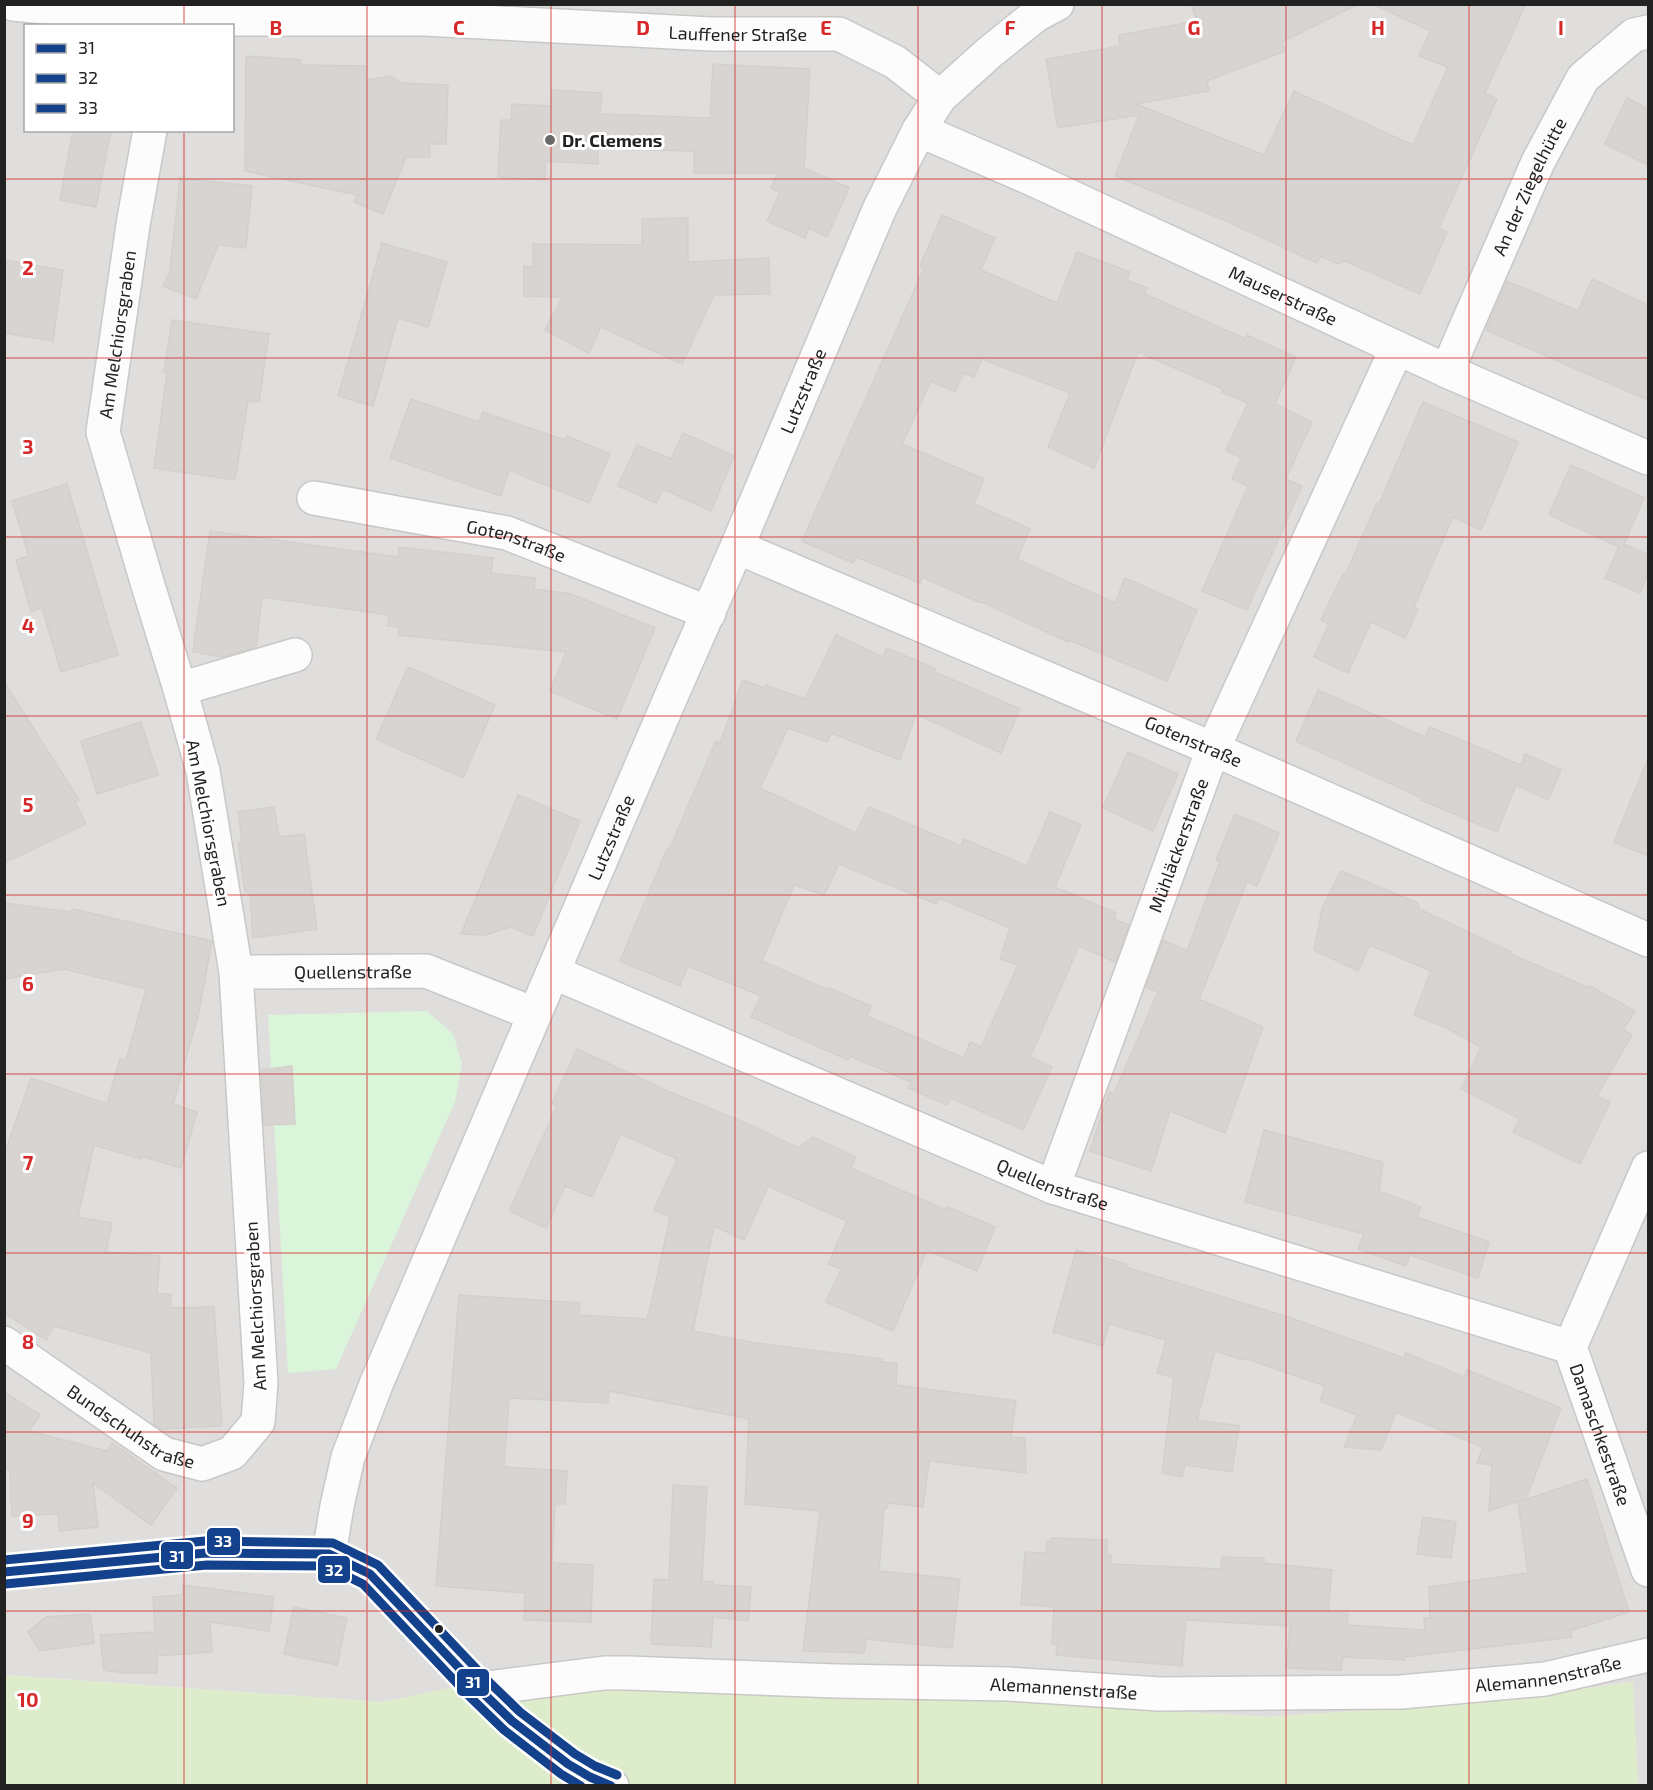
<svg xmlns="http://www.w3.org/2000/svg" width="1653" height="1790" font-family="'Exo 2',sans-serif">
<style>
.residential{fill:#dfdedc;fill-rule:evenodd}
.grass{fill:#ddeccb}
.park{fill:#daf5da}
.building{fill:#d7d4d2;stroke:#d3d0cc;stroke-width:1.5;fill-rule:evenodd}
.lines{fill:none;stroke-linecap:round;stroke-linejoin:round}
.minor-casing{stroke:#c9c8c7;stroke-width:36}
.minor{stroke:#fdfcfc;stroke-width:33}
.bus-1-casing{stroke:#fff;stroke-width:14}
.bus-2-casing{stroke:#fff;stroke-width:14}
.bus-3-casing{stroke:#fff;stroke-width:14}
.bus-1{stroke:#14418b;stroke-width:9}
.bus-2{stroke:#14418b;stroke-width:9}
.bus-3{stroke:#14418b;stroke-width:9}
.grid{fill:none;stroke:#d62828;stroke-width:1.5;stroke-opacity:0.55}
.poi-dot{fill:#6a6968;stroke:#fff;stroke-width:2}
.bus-dot{fill:#222;stroke:#fff;stroke-width:2}
.labels{text-anchor:middle;dominant-baseline:central;stroke-width:6;stroke-linejoin:round;paint-order:stroke}
.street-label{font-size:18px;fill:#222;stroke:#fff}
.poi-label{font-size:18px;font-weight:bold;fill:#222;stroke:#fff;text-anchor:start}
.grid-label{font-size:20px;text-anchor:middle;font-weight:bold;fill:#d62828;stroke:#fff;stroke-width:6;stroke-linejoin:round;paint-order:stroke}
.line-badge{stroke:#fff;stroke-width:2}
.badge-label{font-size:16px;text-anchor:middle;font-weight:bold;fill:#fff}
</style>
<rect width="100%" height="100%" fill="#f0eeeb"/>
<path class="residential" d="M 4,5 L 1648,5 L 1648,1785 L 1638,1785 L 1632,1682 L 1474,1703 L 1268,1717 L 516,1674 L 383,1702 L 5,1675 ZM 26,26 L 232,26 L 232,130 L 26,130 Z"/>
<path class="grass" d="M 516,1674 L 1268,1717 L 1474,1703 L 1633,1682 L 1638,1785 L 5,1785 L 4,1675 L 383,1702 Z"/>
<path class="park" d="M 427,1011 L 453,1034 L 462,1063 L 455,1102 L 336,1369 L 288,1373 L 268,1015 Z"/>
<g class="building">
<path d="M 1191,4 L 1358,4 L 1282,42 L 1285,51 L 1207,81 L 1209,91 L 1136,104 L 1264,155 L 1294,91 L 1413,145 L 1448,67 L 1419,56 L 1430,31 L 1373,4 L 1526,4 L 1485,93 L 1497,99 L 1439,228 L 1447,232 L 1420,294 L 1345,261 L 1338,264 L 1321,256 L 1317,263 L 1224,220 L 1115,176 L 1139,115 L 1058,128 L 1046,59 L 1120,46 L 1119,35 L 1197,21 Z"/>
<path d="M 246,56 L 301,60 L 301,65 L 365,66 L 365,80 L 391,76 L 400,83 L 448,85 L 446,144 L 429,144 L 430,157 L 406,157 L 383,214 L 354,202 L 357,195 L 245,171 Z"/>
<path d="M 713,64 L 810,69 L 804,168 L 849,188 L 827,237 L 809,228 L 805,238 L 767,221 L 780,192 L 771,188 L 778,173 L 694,173 L 694,151 L 598,149 L 598,164 L 546,161 L 545,180 L 498,177 L 501,120 L 511,120 L 512,104 L 551,106 L 552,90 L 602,93 L 600,114 L 710,118 Z"/>
<path d="M 1627,98 L 1648,109 L 1648,165 L 1605,144 Z"/>
<path d="M 73,130 L 111,130 L 96,207 L 60,200 Z"/>
<path d="M 180,178 L 252,186 L 246,248 L 218,245 L 196,299 L 163,286 L 170,271 Z"/>
<path d="M 942,215 L 995,238 L 981,270 L 1057,303 L 1077,252 L 1130,272 L 1127,280 L 1147,288 L 1145,294 L 1246,339 L 1247,335 L 1296,357 L 1275,404 L 1312,422 L 1286,479 L 1302,486 L 1247,610 L 1202,591 L 1248,486 L 1232,479 L 1241,458 L 1226,450 L 1248,403 L 1222,392 L 1223,389 L 1138,352 L 1094,468 L 1048,447 L 1070,393 L 982,359 L 974,377 L 964,373 L 955,392 L 931,381 L 902,444 L 984,479 L 974,504 L 1030,529 L 1017,559 L 1115,603 L 1125,578 L 1197,610 L 1167,681 L 1069,640 L 1068,642 L 982,602 L 981,603 L 922,577 L 920,583 L 856,557 L 853,563 L 802,541 L 924,268 L 920,266 Z"/>
<path d="M 688,218 L 688,262 L 769,258 L 770,294 L 714,295 L 682,364 L 601,327 L 589,353 L 545,330 L 563,297 L 524,296 L 524,266 L 533,267 L 533,244 L 642,245 L 642,219 Z"/>
<path d="M 382,243 L 447,262 L 428,327 L 398,318 L 373,406 L 338,396 Z"/>
<path d="M 4,260 L 63,270 L 53,341 L 4,333 Z"/>
<path d="M 1592,279 L 1648,305 L 1648,400 L 1486,330 L 1507,281 L 1578,311 Z"/>
<path d="M 172,320 L 269,334 L 259,402 L 248,401 L 235,480 L 154,468 L 167,373 L 164,372 Z"/>
<path d="M 411,399 L 479,422 L 483,412 L 565,440 L 567,436 L 610,454 L 589,503 L 509,470 L 501,496 L 390,458 Z"/>
<path d="M 1423,402 L 1518,442 L 1481,530 L 1453,517 L 1414,607 L 1418,609 L 1405,638 L 1371,622 L 1348,673 L 1314,657 L 1329,624 L 1321,620 L 1343,574 L 1345,575 L 1377,503 L 1379,504 Z"/>
<path d="M 683,433 L 734,456 L 711,511 L 663,489 L 656,503 L 618,486 L 637,445 L 671,459 Z"/>
<path d="M 1571,465 L 1644,498 L 1624,544 L 1648,555 L 1648,573 L 1640,593 L 1605,578 L 1619,547 L 1549,515 Z"/>
<path d="M 67,484 L 118,655 L 61,672 L 42,608 L 31,611 L 16,560 L 29,556 L 12,501 Z"/>
<path d="M 210,531 L 398,557 L 399,547 L 493,558 L 491,573 L 535,578 L 534,589 L 571,594 L 655,628 L 617,719 L 550,691 L 566,652 L 398,635 L 399,627 L 388,626 L 389,615 L 262,597 L 256,647 L 223,657 L 193,652 Z"/>
<path d="M 836,635 L 883,657 L 887,648 L 936,669 L 935,672 L 1020,709 L 1001,753 L 916,714 L 900,760 L 831,733 L 827,742 L 788,728 L 760,788 L 856,833 L 869,807 L 961,846 L 964,839 L 1027,866 L 1050,812 L 1081,825 L 1055,887 L 1116,913 L 1114,919 L 1129,925 L 1115,962 L 1079,946 L 1030,1057 L 1052,1067 L 1023,1130 L 951,1098 L 947,1105 L 908,1088 L 911,1082 L 850,1056 L 848,1060 L 751,1017 L 761,996 L 688,966 L 680,986 L 620,961 L 667,849 L 669,850 L 716,741 L 720,743 L 743,680 L 765,688 L 766,685 L 805,699 ZM 839,864 L 936,904 L 939,898 L 1010,928 L 1000,959 L 1018,965 L 981,1047 L 970,1042 L 964,1058 L 867,1016 L 871,1006 L 829,988 L 828,990 L 762,961 L 794,885 L 824,895 Z"/>
<path d="M 408,667 L 495,705 L 463,778 L 376,739 Z"/>
<path d="M 4,682 L 79,800 L 75,801 L 86,824 L 4,863 Z"/>
<path d="M 1318,690 L 1425,737 L 1430,727 L 1521,765 L 1525,754 L 1561,770 L 1548,800 L 1516,785 L 1497,832 L 1421,800 L 1422,798 L 1296,741 Z"/>
<path d="M 141,722 L 158,775 L 97,794 L 81,741 Z"/>
<path d="M 1128,752 L 1178,774 L 1153,831 L 1103,808 Z"/>
<path d="M 1647,761 L 1648,762 L 1648,856 L 1614,842 Z"/>
<path d="M 518,795 L 580,821 L 533,936 L 511,927 L 485,935 L 461,934 Z"/>
<path d="M 274,807 L 279,837 L 304,834 L 317,929 L 253,938 L 250,892 L 245,892 L 238,843 L 242,842 L 238,812 Z"/>
<path d="M 1235,814 L 1279,833 L 1257,886 L 1247,882 L 1199,999 L 1263,1027 L 1225,1133 L 1170,1111 L 1151,1171 L 1090,1151 L 1109,1092 L 1114,1094 L 1158,992 L 1146,987 L 1163,940 L 1187,951 L 1220,861 L 1216,860 Z"/>
<path d="M 1341,871 L 1418,903 L 1419,909 L 1511,952 L 1511,954 L 1589,988 L 1590,986 L 1635,1011 L 1623,1030 L 1632,1035 L 1597,1096 L 1610,1102 L 1580,1164 L 1513,1132 L 1520,1119 L 1461,1089 L 1481,1047 L 1445,1027 L 1414,1015 L 1431,971 L 1370,945 L 1358,971 L 1314,950 L 1322,909 Z"/>
<path d="M 4,903 L 70,912 L 73,909 L 212,941 L 198,1016 L 173,1104 L 197,1112 L 181,1168 L 141,1156 L 141,1159 L 94,1145 L 78,1217 L 112,1223 L 106,1252 L 160,1256 L 157,1294 L 171,1294 L 170,1308 L 214,1307 L 222,1426 L 161,1429 L 154,1424 L 151,1353 L 54,1326 L 46,1340 L 4,1313 L 4,1155 L 31,1078 L 107,1104 L 120,1059 L 126,1060 L 146,989 L 64,969 L 4,979 Z"/>
<path d="M 577,1049 L 670,1092 L 755,1127 L 798,1148 L 813,1137 L 856,1157 L 851,1168 L 946,1210 L 948,1207 L 995,1227 L 977,1271 L 927,1250 L 893,1331 L 826,1302 L 841,1269 L 828,1264 L 847,1221 L 768,1186 L 744,1240 L 714,1226 L 693,1331 L 756,1343 L 882,1359 L 880,1362 L 897,1363 L 896,1385 L 1016,1401 L 1011,1437 L 1025,1438 L 1026,1473 L 929,1461 L 923,1507 L 888,1503 L 887,1508 L 884,1508 L 879,1571 L 960,1579 L 952,1648 L 866,1639 L 864,1653 L 803,1651 L 820,1511 L 745,1504 L 749,1419 L 609,1391 L 608,1403 L 509,1398 L 504,1467 L 567,1471 L 565,1504 L 555,1504 L 552,1563 L 593,1565 L 591,1622 L 524,1620 L 525,1593 L 436,1586 L 459,1295 L 580,1303 L 579,1315 L 647,1319 L 652,1300 L 670,1217 L 654,1210 L 677,1159 L 621,1134 L 592,1197 L 565,1186 L 546,1228 L 509,1211 L 557,1106 L 552,1103 Z"/>
<path d="M 292,1066 L 295,1124 L 264,1125 L 261,1070 Z"/>
<path d="M 1264,1130 L 1383,1162 L 1379,1191 L 1421,1207 L 1417,1217 L 1489,1242 L 1478,1278 L 1410,1255 L 1406,1266 L 1358,1249 L 1364,1234 L 1245,1202 Z"/>
<path d="M 1076,1250 L 1127,1264 L 1126,1267 L 1288,1317 L 1404,1358 L 1406,1353 L 1464,1377 L 1467,1370 L 1561,1408 L 1526,1499 L 1489,1511 L 1492,1465 L 1477,1463 L 1483,1447 L 1396,1412 L 1381,1450 L 1344,1447 L 1357,1415 L 1320,1401 L 1325,1386 L 1244,1358 L 1243,1360 L 1215,1351 L 1197,1420 L 1239,1426 L 1232,1472 L 1185,1465 L 1182,1477 L 1162,1473 L 1174,1378 L 1157,1373 L 1166,1340 L 1109,1324 L 1103,1346 L 1053,1332 Z"/>
<path d="M 4,1392 L 40,1415 L 29,1431 L 107,1451 L 112,1443 L 177,1488 L 151,1525 L 93,1483 L 98,1527 L 60,1531 L 58,1514 L 12,1516 L 10,1470 L 4,1468 Z"/>
<path d="M 1587,1479 L 1629,1612 L 1570,1631 L 1572,1637 L 1405,1657 L 1405,1660 L 1343,1657 L 1341,1670 L 1286,1668 L 1290,1626 L 1186,1620 L 1182,1666 L 1056,1655 L 1057,1644 L 1052,1644 L 1054,1607 L 1021,1604 L 1025,1552 L 1046,1553 L 1047,1541 L 1051,1542 L 1051,1538 L 1107,1540 L 1107,1555 L 1111,1555 L 1111,1564 L 1221,1569 L 1222,1557 L 1264,1558 L 1264,1563 L 1332,1570 L 1328,1612 L 1348,1614 L 1347,1625 L 1425,1630 L 1424,1618 L 1430,1618 L 1429,1587 L 1528,1573 L 1518,1502 Z"/>
<path d="M 673,1485 L 707,1487 L 702,1581 L 714,1582 L 714,1585 L 751,1587 L 748,1621 L 713,1617 L 711,1647 L 651,1644 L 654,1579 L 669,1580 Z"/>
<path d="M 1423,1517 L 1456,1522 L 1451,1558 L 1417,1554 Z"/>
<path d="M 183,1585 L 274,1597 L 269,1631 L 210,1622 L 212,1652 L 157,1656 L 157,1650 L 157,1673 L 124,1673 L 104,1670 L 100,1635 L 155,1632 L 153,1597 L 183,1595 Z"/>
<path d="M 294,1607 L 347,1618 L 337,1665 L 284,1654 Z"/>
<path d="M 90,1614 L 94,1643 L 40,1651 L 28,1632 L 46,1617 Z"/>
</g>
<g class="lines">
<g class="minor-casing">
<g id="minor">
<path id="s1" d="M 13,4 L 170,19 L 425,19 L 711,34 L 839,34 L 895,62 L 940,97"/>
<path id="s2" d="M 919,130 L 1030,178 L 1447,371 L 1648,458"/>
<path id="s3" d="M 1447,371 L 1538,162 L 1583,78 L 1634,35 L 1648,32"/>
<path id="s4" d="M 314,498 L 507,533 L 709,613"/>
<path id="s5" d="M 737,547 L 1213,749 L 1648,940"/>
<path d="M 180,689 L 295,655"/>
<path id="s6" d="M 236,972 L 426,971 L 534,1014"/>
<path id="s7" d="M 553,972 L 1053,1187 L 1570,1347"/>
<path id="s8" d="M 1648,1168 L 1570,1347 L 1648,1570"/>
<path id="s9" d="M 1053,1187 L 1213,749 L 1397,348"/>
<path id="s10" d="M 4,1343 L 164,1454 L 202,1464 L 232,1453 L 258,1422 L 261,1383 L 236,972 L 203,771 L 180,689 L 147,582 L 103,432 L 133,225 L 150,130"/>
<path id="s11" d="M 329,1554 L 337,1506 L 348,1457 L 377,1382 L 673,692 L 737,547 L 879,210 L 919,130 L 940,97 L 990,52 L 1036,15 L 1057,4"/>
<path d="M 4,1572 L 206,1553 L 329,1554 L 370,1574 L 434,1640 L 479,1689 L 512,1721 L 568,1764 L 590,1777 L 612,1786"/>
<path id="s12" d="M 479,1689 L 604,1673 L 628,1673 L 836,1681 L 1008,1684 L 1159,1694 L 1401,1692 L 1545,1679 L 1648,1655"/>
</g>
</g>
<use href="#minor" class="minor"/>
<g class="bus-1-casing">
<path id="bus-1" d="M 4,1572 L 206,1553 L 329,1554 L 370,1574 L 479,1689 L 512,1721 L 568,1764 L 590,1777 L 611,1786"/>
</g>
<g class="bus-2-casing">
<path id="bus-2" d="M 5,1584 L 207,1565 L 326,1566 L 363,1584 L 470,1697 L 504,1730 L 561,1774 L 581,1786"/>
</g>
<g class="bus-3-casing">
<path id="bus-3" d="M 4,1560 L 205,1541 L 333,1543 L 378,1565 L 488,1681 L 520,1712 L 575,1754 L 595,1766 L 617,1775"/>
</g>
<use href="#bus-1" class="bus-1"/>
<use href="#bus-2" class="bus-2"/>
<use href="#bus-3" class="bus-3"/>
</g>
<path class="grid" d="M 184,4 L 184,26M 367,4 L 367,1786M 551,4 L 551,1786M 735,4 L 735,1786M 918,4 L 918,1786M 1102,4 L 1102,1786M 1286,4 L 1286,1786M 1469,4 L 1469,1786M 184,130 L 184,1786M 4,179 L 1648,179M 4,358 L 1648,358M 4,537 L 1648,537M 4,716 L 1648,716M 4,895 L 1648,895M 4,1074 L 1648,1074M 4,1253 L 1648,1253M 4,1432 L 1648,1432M 4,1611 L 1648,1611"/>
<circle class="poi-dot" cx="550" cy="140" r="6"/>
<circle class="bus-dot" cx="439" cy="1629" r="5"/>
<g class="labels">
<g class="street-label">
<text stroke="none"><textPath href="#s1" startOffset="726">Lauffener Straße</textPath></text>
<text stroke="none"><textPath href="#s3" startOffset="202">An der Ziegelhütte</textPath></text>
<text stroke="none"><textPath href="#s2" startOffset="400">Mauserstraße</textPath></text>
<text stroke="none"><textPath href="#s10" startOffset="1413">Am Melchiorsgraben</textPath></text>
<text stroke="none"><textPath href="#s11" startOffset="1258">Lutzstraße</textPath></text>
<text stroke="none"><textPath href="#s4" startOffset="207">Gotenstraße</textPath></text>
<text stroke="none"><textPath href="#s5" startOffset="496">Gotenstraße</textPath></text>
<text transform="translate(209 823) rotate(79)">Am Melchiorsgraben</text>
<text stroke="none"><textPath href="#s11" startOffset="772">Lutzstraße</textPath></text>
<text stroke="none"><textPath href="#s9" startOffset="364">Mühläckerstraße</textPath></text>
<text stroke="none"><textPath href="#s6" startOffset="117">Quellenstraße</textPath></text>
<text stroke="none"><textPath href="#s7" startOffset="543">Quellenstraße</textPath></text>
<text transform="translate(255 1306) rotate(-93)">Am Melchiorsgraben</text>
<text stroke="none"><textPath href="#s10" startOffset="153">Bundschuhstraße</textPath></text>
<text stroke="none"><textPath href="#s8" startOffset="288">Damaschkestraße</textPath></text>
<text stroke="none"><textPath href="#s12" startOffset="1072">Alemannenstraße</textPath></text>
<text stroke="none"><textPath href="#s12" startOffset="586">Alemannenstraße</textPath></text>
</g>
<g class="poi-label">
<text x="562" y="140">Dr. Clemens</text>
</g>
</g>
<g class="grid-label">
<text x="276" y="35">B</text>
<text x="459" y="35">C</text>
<text x="643" y="35">D</text>
<text x="826" y="35">E</text>
<text x="1010" y="35">F</text>
<text x="1194" y="35">G</text>
<text x="1378" y="35">H</text>
<text x="1561" y="35">I</text>
<text x="28" y="275">2</text>
<text x="28" y="454">3</text>
<text x="28" y="633">4</text>
<text x="28" y="812">5</text>
<text x="28" y="991">6</text>
<text x="28" y="1170">7</text>
<text x="28" y="1349">8</text>
<text x="28" y="1528">9</text>
<text x="28" y="1707">10</text>
</g>
<g class="line-badge">
<rect x="206" y="1527" width="35" height="29" rx="6" fill="#14418b"/>
<rect x="160" y="1541" width="34" height="29" rx="6" fill="#14418b"/>
<rect x="317" y="1555" width="34" height="29" rx="6" fill="#14418b"/>
<rect x="456" y="1668" width="34" height="29" rx="6" fill="#14418b"/>
</g>
<g class="badge-label">
<text x="223" y="1547">33</text>
<text x="177" y="1562">31</text>
<text x="334" y="1576">32</text>
<text x="473" y="1688">31</text>
</g>
<rect width="1653" height="1790" fill="none" stroke="#222222" stroke-width="12"/>
<rect x="24" y="24" width="210" height="108" fill="#ffffff" stroke="#a7a7a7" stroke-width="1.5"/>
<rect x="36" y="44" width="30" height="9" fill="#14418b" stroke="#a7a7a7" stroke-width="1.5"/>
<text x="78" y="54" font-size="18" fill="#222222">31</text>
<rect x="36" y="74" width="30" height="9" fill="#14418b" stroke="#a7a7a7" stroke-width="1.5"/>
<text x="78" y="84" font-size="18" fill="#222222">32</text>
<rect x="36" y="104" width="30" height="9" fill="#14418b" stroke="#a7a7a7" stroke-width="1.5"/>
<text x="78" y="114" font-size="18" fill="#222222">33</text>
</svg>
